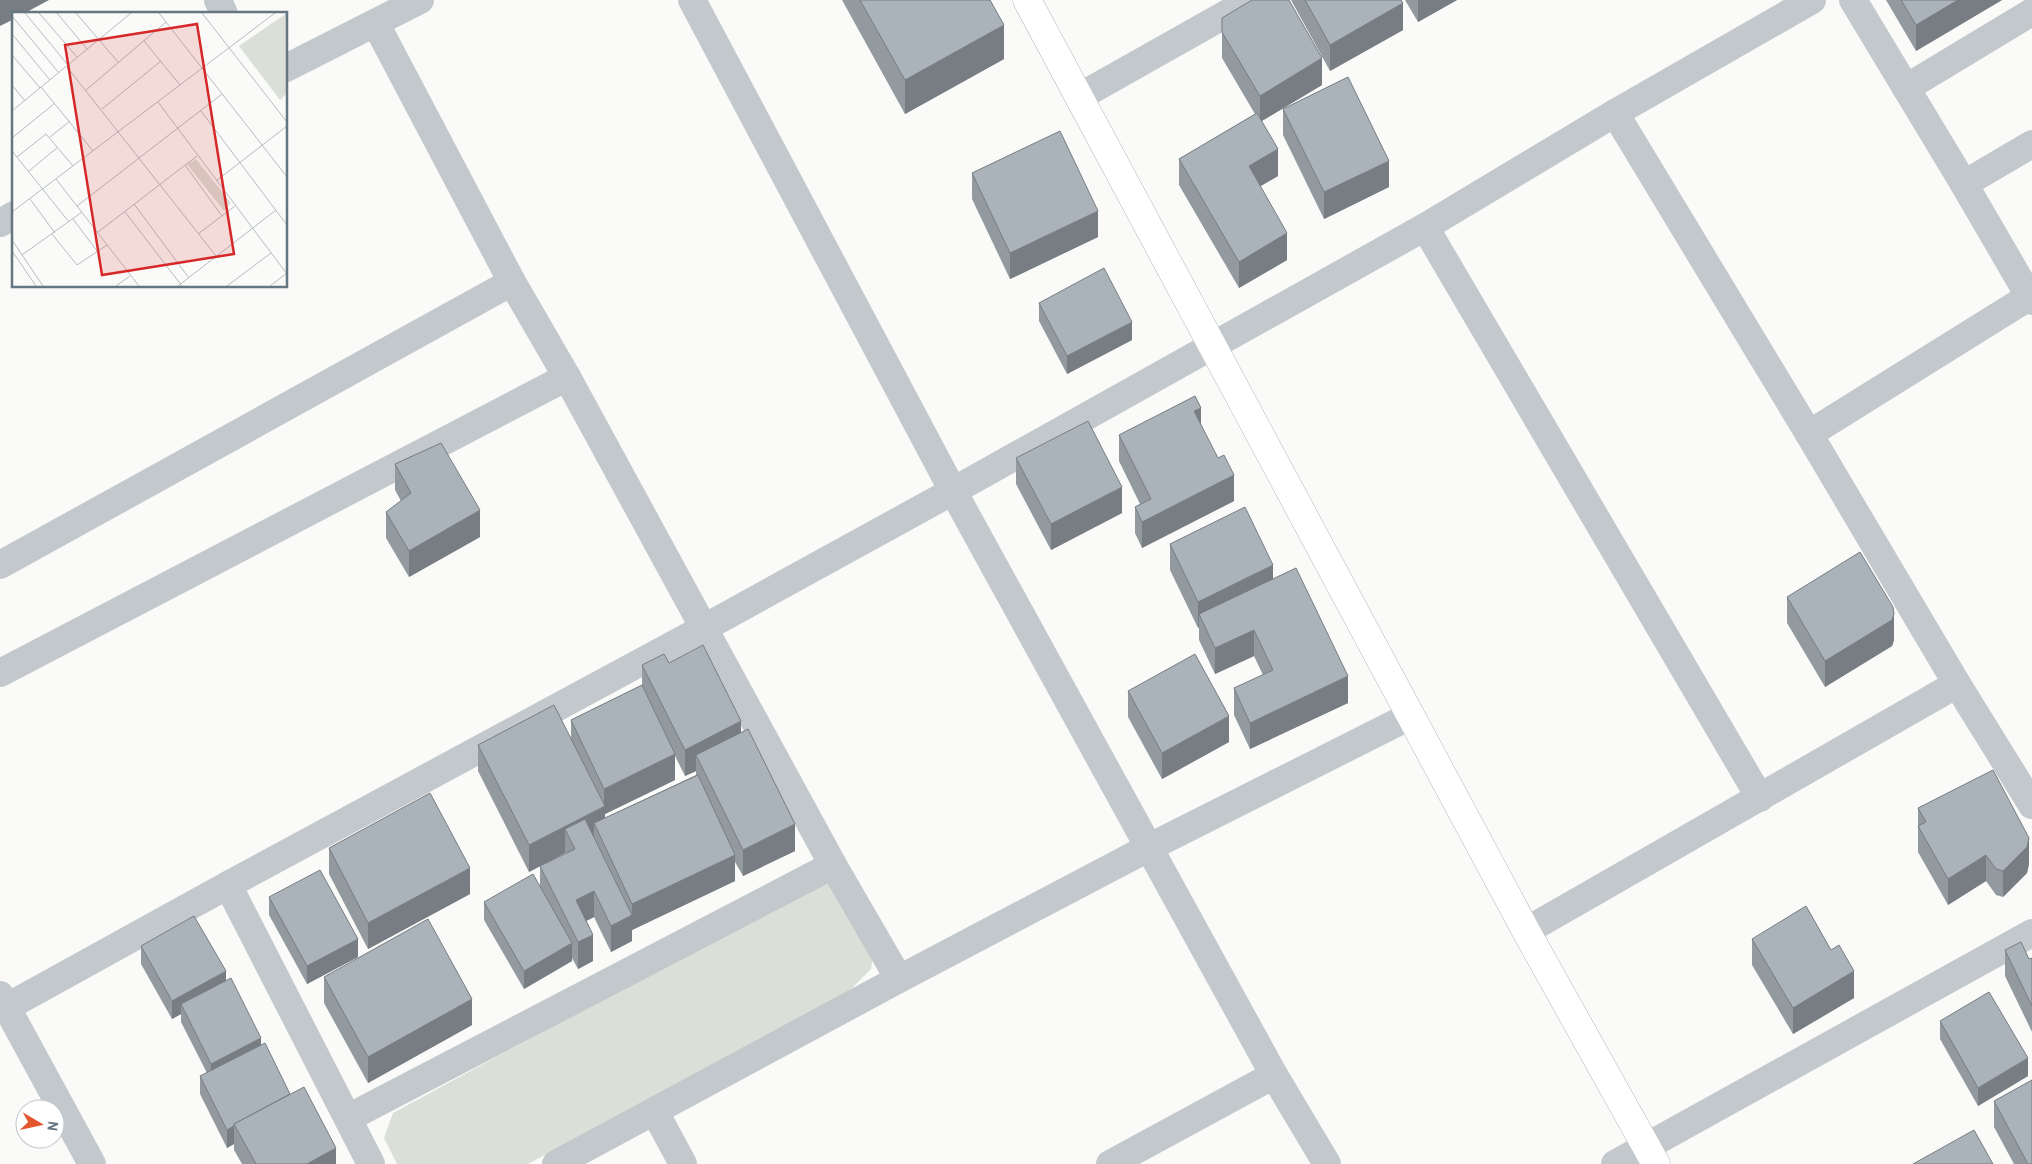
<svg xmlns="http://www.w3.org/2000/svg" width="2032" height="1164" font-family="Barlow,sans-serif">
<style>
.green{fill:#dadfd7}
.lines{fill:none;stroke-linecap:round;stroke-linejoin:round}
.secondary-casing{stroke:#b3babf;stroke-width:29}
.street{stroke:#c3c8cc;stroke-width:28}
.secondary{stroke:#fff;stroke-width:28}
.wall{fill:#929a9f;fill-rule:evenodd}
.shaded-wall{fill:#777d82}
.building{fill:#aab3b9;stroke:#777d82}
.inset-road{fill:none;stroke:#b5bdc2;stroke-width:1}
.view{fill:#d62828;fill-opacity:0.15;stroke:#d62828;stroke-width:2.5}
.inset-edge{fill:none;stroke:#657683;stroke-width:2.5}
</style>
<rect width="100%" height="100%" fill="#fafaf8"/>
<path class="green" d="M 821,881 L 837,885 L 874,949 L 871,969 L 849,991 L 528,1164 L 397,1164 L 384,1138 L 393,1113 Z"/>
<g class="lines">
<g class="secondary-casing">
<path id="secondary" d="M 1027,0 L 1526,931 L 1656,1164"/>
</g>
<g class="street">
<path d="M 218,0 L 224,14"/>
<path d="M 692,0 L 953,491 L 1274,1075 L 1327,1164"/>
<path d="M 1853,0 L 1964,184 L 2032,301"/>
<path d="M 376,24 L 512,282 L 567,377 L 833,865 L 899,979"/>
<path d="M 286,68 L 420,0"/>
<path d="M 1906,88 L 2032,12"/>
<path d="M 1079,97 L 1251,0"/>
<path d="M 1615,113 L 1809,434 L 1957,684 L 2032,805"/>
<path d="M 1964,184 L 2032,144"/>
<path d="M 0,223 L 14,215"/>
<path d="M 1425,227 L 1760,798"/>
<path d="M 1809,434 L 2032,295"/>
<path d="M 0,565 L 512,282"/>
<path d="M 0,673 L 567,377"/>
<path d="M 228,885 L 371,1164"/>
<path d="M 1526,931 L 1957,684"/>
<path d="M 0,995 L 92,1164"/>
<path d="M 7,1007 L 228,885 L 704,628 L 953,491 L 1425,227 L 1615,113 L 1812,0"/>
<path d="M 655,1112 L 683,1164"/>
<path d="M 348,1118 L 833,865"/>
<path d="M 556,1164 L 899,979 L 1150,847 L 1410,716"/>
<path d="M 1110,1164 L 1274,1075"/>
<path d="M 1615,1164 L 2032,933"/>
</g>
<use href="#secondary" class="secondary"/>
</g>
<g class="wall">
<path d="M 842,0 L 990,0 L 1004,59 L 905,114 Z"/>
<path d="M 1291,0 L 1401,0 L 1403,30 L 1330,71 Z"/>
<path d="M 1405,0 L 1457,0 L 1418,22 Z"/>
<path d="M 1886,0 L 2002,0 L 1916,51 Z"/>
<path d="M 1222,18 L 1322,85 L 1262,121 L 1278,176 L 1260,186 L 1287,260 L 1239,288 L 1179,185 L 1179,159 L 1255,114 L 1222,58 Z"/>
<path d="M 1283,109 L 1389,187 L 1324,219 L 1283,135 Z"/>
<path d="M 972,173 L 1098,237 L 1010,279 L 972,199 Z"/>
<path d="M 1039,303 L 1132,340 L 1067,374 L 1039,321 Z"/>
<path d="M 1201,425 L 1234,501 L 1142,548 L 1135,533 L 1135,507 L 1140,504 L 1119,461 L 1119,435 Z"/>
<path d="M 1016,458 L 1122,513 L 1051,550 L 1016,484 Z"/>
<path d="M 395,464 L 480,537 L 409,577 L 386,538 L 386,512 L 401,501 L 395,490 Z"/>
<path d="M 1170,544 L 1273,579 L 1348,703 L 1250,749 L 1234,715 L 1234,688 L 1263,675 L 1254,656 L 1215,674 L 1199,640 L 1199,627 L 1198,628 L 1170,570 Z"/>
<path d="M 1787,597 L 1894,640 L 1892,646 L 1825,687 L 1787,623 Z"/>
<path d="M 669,663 L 741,733 L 795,851 L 743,876 L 735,862 L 735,881 L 632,930 L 632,941 L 611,952 L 594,917 L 586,921 L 593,961 L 578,969 L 572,958 L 572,961 L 524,989 L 484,920 L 484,902 L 540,886 L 540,866 L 565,854 L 565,853 L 529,872 L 478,771 L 478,745 L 571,739 L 571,720 L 642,685 L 642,665 ZM 675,756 L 685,776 L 696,771 L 696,775 L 605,818 L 605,814 L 675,780 Z"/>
<path d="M 1128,691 L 1229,742 L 1162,779 L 1128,717 Z"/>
<path d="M 1918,808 L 2029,864 L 2027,873 L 2003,897 L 1996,895 L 1986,881 L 1948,905 L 1918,852 Z"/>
<path d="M 329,848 L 470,894 L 368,949 L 329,874 Z"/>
<path d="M 269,897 L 358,957 L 307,984 L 269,915 Z"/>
<path d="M 1752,939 L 1831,950 L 1854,998 L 1793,1034 L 1752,965 Z"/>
<path d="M 141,946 L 226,981 L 261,1045 L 290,1094 L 336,1164 L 242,1164 L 234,1150 L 234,1144 L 227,1148 L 200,1094 L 200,1076 L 207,1073 L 181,1022 L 181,1014 L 172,1019 L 141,964 Z"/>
<path d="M 2005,950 L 2029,959 L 2032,958 L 2032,1032 L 2005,976 Z"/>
<path d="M 324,977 L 472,1025 L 368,1083 L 324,1003 Z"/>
<path d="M 1940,1021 L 2028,1076 L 1978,1106 L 1940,1039 Z"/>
<path d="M 1994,1101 L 2032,1164 L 2014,1164 L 1994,1127 Z"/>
</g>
<g class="shaded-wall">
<path d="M 0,0 L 49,0 L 23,14 L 14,14 L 14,19 L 0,26 Z"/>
<path d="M 1418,0 L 1457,0 L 1418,22 Z"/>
<path d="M 1958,0 L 2002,0 L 1916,51 L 1916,25 Z"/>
<path d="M 1403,3 L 1403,30 L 1330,71 L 1330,45 Z"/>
<path d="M 1004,25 L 1004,59 L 905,114 L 905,80 Z"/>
<path d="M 1322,58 L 1322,85 L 1260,122 L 1260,96 Z"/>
<path d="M 1278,149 L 1278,176 L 1249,193 L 1249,166 Z"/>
<path d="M 1389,161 L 1389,187 L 1324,219 L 1324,192 Z"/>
<path d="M 1098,211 L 1098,237 L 1010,279 L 1010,253 Z"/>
<path d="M 1287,233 L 1287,260 L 1239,288 L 1239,262 Z"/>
<path d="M 1132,322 L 1132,340 L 1067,374 L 1067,356 Z"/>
<path d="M 1201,408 L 1201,434 L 1194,411 Z"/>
<path d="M 1234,475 L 1234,501 L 1142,548 L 1142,522 Z"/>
<path d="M 1122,487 L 1122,513 L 1051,550 L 1051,524 Z"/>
<path d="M 480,510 L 480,537 L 409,577 L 409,551 Z"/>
<path d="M 1273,565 L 1273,591 L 1199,614 L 1199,627 L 1198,628 L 1198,602 Z"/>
<path d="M 1894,614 L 1894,640 L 1892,646 L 1825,687 L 1825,661 Z"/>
<path d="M 1254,630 L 1254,656 L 1215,674 L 1215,648 Z"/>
<path d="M 1348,676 L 1348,703 L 1250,749 L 1250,723 Z"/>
<path d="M 1229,716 L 1229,742 L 1162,779 L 1162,753 Z"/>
<path d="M 741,721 L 741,747 L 696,755 L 696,771 L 685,776 L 685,750 Z"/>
<path d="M 675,754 L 675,780 L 605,814 L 605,832 L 594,823 L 594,838 L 565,829 L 565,853 L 529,872 L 529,845 L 604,807 L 604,789 Z"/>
<path d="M 795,824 L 795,851 L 743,876 L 743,850 Z"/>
<path d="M 2029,838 L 2029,864 L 2027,873 L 2003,897 L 2003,871 Z"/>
<path d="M 735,855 L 735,881 L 632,930 L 632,941 L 611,952 L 611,926 L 632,915 L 632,904 Z"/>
<path d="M 1986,855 L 1986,881 L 1948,905 L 1948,879 Z"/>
<path d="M 470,868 L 470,894 L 368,949 L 368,923 Z"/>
<path d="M 594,891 L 594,917 L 576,926 L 576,900 Z"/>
<path d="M 593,935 L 593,961 L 578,969 L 578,942 Z"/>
<path d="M 358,939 L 358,957 L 307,984 L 307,966 Z"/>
<path d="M 572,943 L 572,961 L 524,989 L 524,971 Z"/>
<path d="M 226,971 L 226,989 L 181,1004 L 181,1014 L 172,1019 L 172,1001 Z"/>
<path d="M 1854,971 L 1854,998 L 1793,1034 L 1793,1008 Z"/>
<path d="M 472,999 L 472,1025 L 368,1083 L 368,1057 Z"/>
<path d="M 261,1038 L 261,1056 L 211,1082 L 211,1064 Z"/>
<path d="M 2028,1058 L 2028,1076 L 1978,1106 L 1978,1088 Z"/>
<path d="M 234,1126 L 234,1144 L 227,1148 L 227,1130 Z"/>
<path d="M 336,1148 L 336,1164 L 307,1164 Z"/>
</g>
<g class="building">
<path d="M 860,0 L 990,0 L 1004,25 L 905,80 Z"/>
<path d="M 1252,0 L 1289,0 L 1322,58 L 1260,96 L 1222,32 L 1222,18 Z"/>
<path d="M 1305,0 L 1401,0 L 1403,3 L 1330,45 Z"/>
<path d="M 1901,0 L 1958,0 L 1916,25 Z"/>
<path d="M 1348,77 L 1389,161 L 1324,192 L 1283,109 Z"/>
<path d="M 1257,113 L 1278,149 L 1249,166 L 1287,233 L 1239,262 L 1179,159 Z"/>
<path d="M 1060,131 L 1098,211 L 1010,253 L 972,173 Z"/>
<path d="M 1104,268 L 1132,322 L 1067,356 L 1039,303 Z"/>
<path d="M 1195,396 L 1201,408 L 1194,411 L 1218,458 L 1224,455 L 1234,475 L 1142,522 L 1135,507 L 1151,499 L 1119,435 Z"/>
<path d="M 1088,421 L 1122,487 L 1051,524 L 1016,458 Z"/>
<path d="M 441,443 L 480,510 L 409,551 L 386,512 L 411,493 L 395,464 Z"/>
<path d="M 1245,507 L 1273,565 L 1198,602 L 1170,544 Z"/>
<path d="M 1860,552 L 1893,607 L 1894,614 L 1892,620 L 1825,661 L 1787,597 Z"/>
<path d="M 1296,568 L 1348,676 L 1250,723 L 1234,688 L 1273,670 L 1254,630 L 1215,648 L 1199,614 Z"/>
<path d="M 703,645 L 741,721 L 685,750 L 642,665 L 664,654 L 669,663 Z"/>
<path d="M 1195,654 L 1229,716 L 1162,753 L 1128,691 Z"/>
<path d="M 642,685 L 675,754 L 604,789 L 571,720 Z"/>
<path d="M 554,705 L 605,806 L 529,845 L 478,745 Z"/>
<path d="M 748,729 L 795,824 L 743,850 L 696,755 Z"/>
<path d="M 1993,770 L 2029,838 L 2027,847 L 2003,871 L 1996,869 L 1986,855 L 1948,879 L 1918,826 L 1926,822 L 1918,808 Z"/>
<path d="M 698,775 L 735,855 L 632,904 L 594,823 Z"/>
<path d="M 430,793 L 470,868 L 368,923 L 329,848 Z"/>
<path d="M 585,819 L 632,915 L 611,926 L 594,891 L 576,900 L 593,935 L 578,942 L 540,866 L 575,849 L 565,829 Z"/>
<path d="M 320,870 L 358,939 L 307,966 L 269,897 Z"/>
<path d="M 533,874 L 572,943 L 524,971 L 484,902 Z"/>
<path d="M 1806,906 L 1831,950 L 1839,945 L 1854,971 L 1793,1008 L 1752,939 Z"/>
<path d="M 194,916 L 226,971 L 172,1001 L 141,946 Z"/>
<path d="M 428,919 L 472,999 L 368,1057 L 324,977 Z"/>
<path d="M 2021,942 L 2029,959 L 2032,958 L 2032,1006 L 2005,950 Z"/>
<path d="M 231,978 L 261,1038 L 211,1064 L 181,1004 Z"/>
<path d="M 1989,992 L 2028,1058 L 1978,1088 L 1940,1021 Z"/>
<path d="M 265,1043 L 290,1094 L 234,1124 L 234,1126 L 227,1130 L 200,1076 Z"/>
<path d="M 2032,1080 L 2032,1164 L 2028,1164 L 1994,1101 Z"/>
<path d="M 304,1087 L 336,1148 L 307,1164 L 256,1164 L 234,1124 Z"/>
<path d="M 1974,1130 L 1993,1164 L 1913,1164 Z"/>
</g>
<g transform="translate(12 12)">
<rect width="275" height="275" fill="#fafaf8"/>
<path d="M 275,1 L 275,81 L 268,88 L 227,34 ZM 184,147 L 219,191 L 212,199 L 175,152 Z" fill="#dadfd7"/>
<path class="inset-road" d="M 13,1 L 56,53M 27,1 L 65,45M 45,1 L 75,37M 64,1 L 106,50M 147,1 L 275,165M 190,1 L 275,110M 0,4 L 47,61M 0,22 L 38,68M 132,29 L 168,73M 0,43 L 28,76M 55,55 L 204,244M 0,73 L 13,89M 29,75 L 81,139M 74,78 L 154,10M 146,90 L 275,262M 90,97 L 149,49M 0,99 L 119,1M 189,99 L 275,213M 38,125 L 58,109M 0,126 L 43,91M 0,139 L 57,210M 5,145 L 34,122 L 61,154M 173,153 L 210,204M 17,159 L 46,135M 44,167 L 127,274M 204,169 L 275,114M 18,187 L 43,221M 122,192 L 177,266M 65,194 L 210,82M 0,200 L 263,1M 113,200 L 170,274M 61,207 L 85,239M 86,220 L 185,144M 40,222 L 65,253 L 95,233M 186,222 L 223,194M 0,228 L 31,274M 0,239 L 24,274M 10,243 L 70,200M 104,274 L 118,264M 166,274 L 264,198M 215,274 L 259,241M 258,274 L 275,261"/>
<path class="view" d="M 185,12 L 222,242 L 90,263 L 53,33 Z"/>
<rect width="275" height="275" class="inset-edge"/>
</g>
<g transform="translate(40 1124) rotate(99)"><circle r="24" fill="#ffffff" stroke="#c1c8cd"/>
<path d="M0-4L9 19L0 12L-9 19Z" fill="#e4572e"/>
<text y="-8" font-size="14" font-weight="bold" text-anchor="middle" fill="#657683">N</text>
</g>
</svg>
